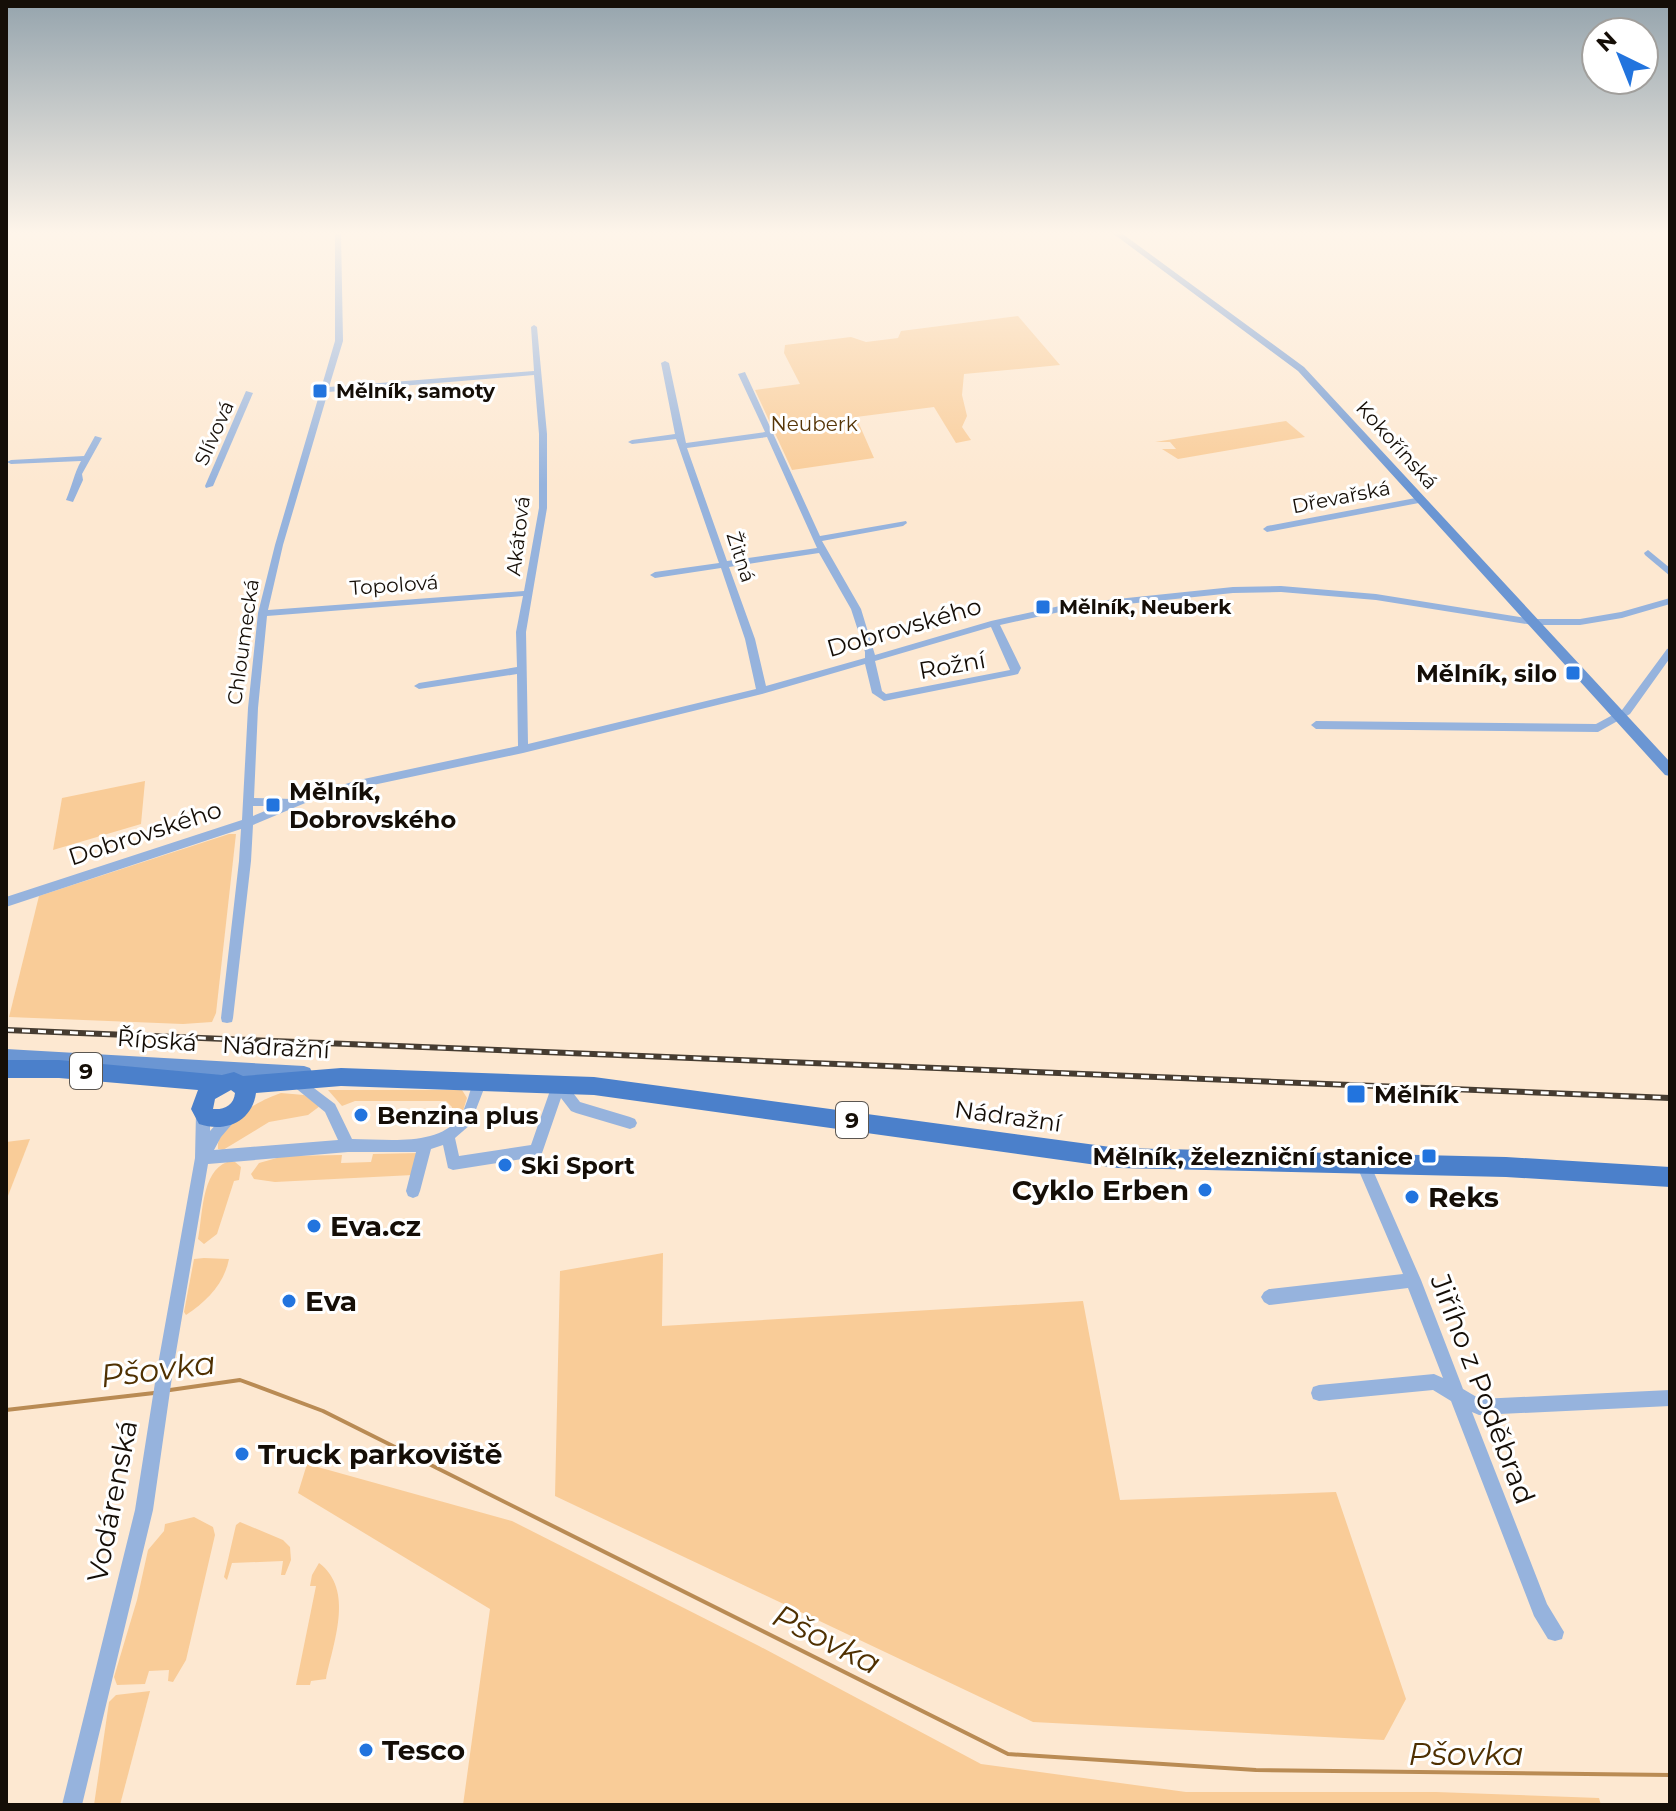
<svg xmlns="http://www.w3.org/2000/svg" width="1676" height="1811" font-family="Montserrat,sans-serif">
<style>
.green{fill:#f9cc98}
.lines{fill:none;stroke-linecap:round;stroke-linejoin:round}
.stream{stroke:#b98b54;stroke-width:4}
.street{fill:#96b3dd;fill-rule:evenodd}
.secondary{fill:#6b96d3;fill-rule:evenodd}
.primary{fill:#4b80cb;fill-rule:evenodd}
.rail-casing{stroke:#463c31;stroke-width:6}
.rail{stroke:#fff;stroke-width:3;stroke-dasharray:8;stroke-linecap:butt}
.poi-dot{fill:#2274de;stroke:#fff;stroke-width:3}
.labels{text-anchor:middle;dominant-baseline:central;stroke-width:6;stroke-linejoin:round;paint-order:stroke}
.far-poi-label{font-size:20px;font-weight:bold;fill:#150e07;stroke:#fff;text-anchor:start}
.far-park-label{font-size:20px;fill:#563608;stroke:#fff}
.far-street-label{font-size:20px;fill:#150e07;stroke:#fff}
.shield{fill:#fff;stroke:#5b5651;stroke-width:2}
.shield-label{font-size:22px;font-weight:bold;fill:#150e07}
.street-label{font-size:24px;fill:#150e07;stroke:#fff}
.poi-label{font-size:24px;font-weight:bold;fill:#150e07;stroke:#fff;text-anchor:start}
.near-poi-label{font-size:28px;font-weight:bold;fill:#150e07;stroke:#fff;text-anchor:start}
.near-street-label{font-size:28px;fill:#150e07;stroke:#fff}
.near-water-label{font-size:32px;font-style:italic;fill:#4f3001;stroke:#fff}
</style>
<rect width="100%" height="100%" fill="#fde8d1"/>
<g class="green">
<path d="M 1018,316 L 1060,365 L 964,374 L 962,395 L 967,416 L 962,427 L 971,440 L 956,443 L 934,407 L 856,417 L 874,458 L 792,470 L 755,390 L 800,384 L 784,353 L 785,345 L 851,337 L 866,342 L 898,338 L 901,331 Z"/>
<path d="M 1286,421 L 1305,437 L 1178,459 L 1162,449 L 1176,449 L 1170,442 L 1155,442 Z"/>
<path d="M 145,781 L 141,824 L 53,850 L 62,798 Z"/>
<path d="M 229,834 L 236,834 L 216,1013 L 212,1022 L 183,1024 L 9,1017 L 39,896 Z"/>
<path d="M 328,1090 L 462,1090 L 467,1098 L 461,1117 L 449,1126 L 452,1107 L 446,1101 L 355,1101 L 342,1106 Z"/>
<path d="M 281,1093 L 304,1095 L 320,1106 L 308,1115 L 269,1122 L 223,1150 L 218,1149 C 215,1125 259,1100 281,1093 Z"/>
<path d="M 30,1139 L 6,1201 L 6,1142 Z"/>
<path d="M 419,1153 L 413,1175 L 275,1182 L 254,1179 L 251,1174 L 259,1163 L 284,1156 L 342,1155 L 341,1163 L 371,1162 L 373,1154 Z"/>
<path d="M 227,1162 L 235,1162 L 241,1167 L 239,1180 L 234,1181 L 217,1234 L 204,1244 L 198,1239 C 203,1215 201,1172 227,1162 Z"/>
<path d="M 663,1253 L 662,1326 L 1083,1301 L 1120,1500 L 1336,1492 L 1406,1699 L 1384,1740 L 1033,1722 L 555,1496 L 560,1271 Z"/>
<path d="M 204,1258 L 229,1259 C 224,1284 207,1301 186,1315 L 184,1312 L 194,1259 Z"/>
<path d="M 307,1464 L 512,1521 L 759,1646 L 981,1764 L 1186,1792 L 1436,1792 L 1599,1798 L 1601,1805 L 463,1805 L 490,1609 L 298,1493 Z"/>
<path d="M 194,1517 L 213,1527 L 215,1535 L 186,1660 L 173,1682 L 168,1681 L 169,1670 L 149,1671 L 145,1684 L 117,1685 L 114,1677 L 137,1600 L 148,1550 L 164,1531 L 165,1524 Z"/>
<path d="M 240,1522 L 283,1540 L 290,1547 L 291,1560 L 285,1575 L 281,1575 L 283,1561 L 232,1563 L 227,1580 L 224,1577 L 236,1525 Z"/>
<path d="M 319,1563 C 355,1590 333,1643 326,1679 L 311,1681 L 310,1685 L 296,1685 L 316,1586 L 310,1586 L 312,1575 Z"/>
<path d="M 150,1691 L 120,1805 L 94,1805 L 109,1702 L 116,1695 Z"/>
</g>
<g class="lines">
<g class="stream">
<path d="M 170,1390 L 240,1380 L 323,1411 L 1008,1754 L 1256,1770 L 1670,1775"/>
<path d="M 6,1410 L 154,1393"/>
</g>
<g class="street">
<path d="M 335,232 L 341,232 L 343,341 L 329,387 L 534,371 L 531,327 L 534,325 L 537,327 L 547,434 L 547,508 L 526,632 L 528,744 L 756,689 L 745,639 L 721,568 L 655,578 L 650,575 L 655,572 L 719,563 L 676,439 L 632,444 L 628,442 L 632,440 L 675,434 L 661,363 L 665,361 L 669,363 L 686,443 L 765,432 L 738,374 L 745,372 L 820,536 L 906,521 L 907,523 L 903,526 L 822,541 L 861,609 L 875,655 L 991,621 L 1069,604 L 1233,587 L 1281,586 L 1376,594 L 1533,619 L 1580,619 L 1621,612 L 1670,598 L 1670,604 L 1622,618 L 1580,625 L 1533,625 L 1376,600 L 1281,592 L 1233,593 L 1069,610 L 1000,625 L 1021,668 L 1018,674 L 1014,675 L 884,701 L 872,693 L 865,664 L 762,694 L 523,753 L 359,788 L 310,801 L 253,825 L 251,861 L 233,1018 L 232,1022 L 227,1023 L 222,1022 L 221,1018 L 239,861 L 241,829 L 6,907 L 6,897 L 242,820 L 248,708 L 258,613 L 275,545 L 335,341 ZM 534,375 L 539,434 L 539,508 L 524,591 L 268,610 L 283,545 L 328,392 ZM 767,437 L 817,548 L 727,561 L 687,448 ZM 819,553 L 851,609 L 865,652 L 865,658 L 766,686 L 755,639 L 729,567 ZM 523,596 L 516,632 L 517,667 L 419,683 L 414,686 L 419,689 L 517,674 L 518,746 L 359,780 L 294,799 L 254,798 L 258,708 L 267,616 ZM 991,627 L 1010,670 L 886,694 L 882,691 L 875,661 ZM 253,806 L 277,806 L 253,816 Z"/>
<path d="M 246,391 L 253,393 L 213,486 L 206,488 L 205,486 Z"/>
<path d="M 95,436 L 102,438 L 82,474 L 83,480 L 73,502 L 66,500 C 72,486 74,474 81,461 L 11,464 L 7,462 L 11,460 L 84,456 Z"/>
<path d="M 1421,497 L 1424,498 L 1424,502 L 1267,532 L 1263,529 L 1267,526 Z"/>
<path d="M 1648,550 L 1670,568 L 1670,576 L 1645,555 L 1644,553 Z"/>
<path d="M 1670,648 L 1670,658 L 1630,714 L 1598,732 L 1316,729 L 1311,725 L 1316,721 L 1596,724 L 1622,710 L 1667,649 Z"/>
<path d="M 480,1075 L 485,1077 L 487,1081 L 470,1125 L 455,1138 L 459,1156 L 531,1145 L 552,1085 L 554,1081 L 559,1079 L 564,1081 L 580,1102 L 630,1117 L 635,1119 L 637,1123 L 635,1127 L 630,1129 L 576,1113 L 571,1111 L 561,1098 L 541,1156 L 453,1170 L 448,1168 L 443,1145 L 431,1149 L 420,1191 L 418,1196 L 413,1198 L 408,1196 L 406,1191 L 416,1152 L 348,1152 L 208,1164 L 173,1370 L 153,1510 L 82,1805 L 62,1805 L 135,1510 L 157,1370 L 195,1158 L 196,1113 L 198,1109 L 203,1107 L 208,1109 L 210,1113 L 210,1131 L 227,1112 L 232,1110 L 237,1112 L 239,1116 L 221,1137 L 214,1150 L 338,1140 L 325,1112 L 293,1086 L 291,1082 L 293,1078 L 298,1076 L 335,1104 L 352,1139 C 385,1139 437,1147 459,1118 C 467,1107 470,1089 475,1077 Z"/>
<path d="M 1363,1157 L 1368,1159 L 1421,1280 L 1463,1389 L 1480,1399 L 1670,1390 L 1670,1406 L 1479,1415 L 1472,1412 L 1547,1604 L 1564,1632 L 1562,1639 L 1555,1641 L 1548,1639 L 1534,1616 L 1451,1401 L 1433,1390 L 1319,1401 L 1313,1399 L 1311,1393 L 1313,1387 L 1319,1385 L 1434,1374 L 1443,1378 L 1408,1288 L 1269,1305 L 1264,1302 L 1261,1297 L 1264,1292 L 1269,1289 L 1403,1274 L 1356,1164 L 1358,1159 Z"/>
</g>
<g class="secondary">
<path d="M 1111,232 L 1120,232 L 1304,367 L 1670,762 L 1670,776 L 1665,775 L 1298,371 Z"/>
<path d="M 6,1049 L 304,1066 L 310,1068 L 313,1074 L 310,1080 L 304,1082 L 6,1065 Z"/>
</g>
<path class="primary" d="M 6,1060 L 59,1060 L 222,1075 L 234,1072 L 243,1076 L 341,1068 L 594,1077 L 1118,1148 L 1506,1157 L 1670,1167 L 1670,1187 L 1506,1177 L 1118,1168 L 594,1095 L 341,1086 L 256,1093 C 252,1122 225,1133 199,1124 L 191,1109 L 198,1090 L 59,1078 L 6,1078 ZM 231,1090 L 235,1093 C 234,1105 224,1110 213,1109 L 215,1099 Z"/>
<g class="rail-casing">
<path id="rail" d="M 6,1030 L 1670,1098"/>
</g>
<use href="#rail" class="rail"/>
</g>
<linearGradient id="sky" x2="0" y2="1"><stop stop-color="#95a4ad"/><stop offset="0.48" stop-color="#fef5ea"/><stop offset="1" stop-color="#fef5ea" stop-opacity="0"/></linearGradient>
<rect width="1676" height="485" fill="url(#sky)"/>
<g class="poi-dot">
<rect x="312" y="383" width="16" height="16" rx="4"/>
<rect x="1035" y="599" width="16" height="16" rx="4"/>
<rect x="1565" y="665" width="16" height="16" rx="4"/>
<rect x="265" y="797" width="16" height="16" rx="4"/>
<rect x="1346" y="1084" width="20" height="20" rx="4"/>
<circle cx="361" cy="1115" r="8"/>
<rect x="1421" y="1148" width="16" height="16" rx="4"/>
<circle cx="505" cy="1165" r="8"/>
<circle cx="1205" cy="1190" r="8"/>
<circle cx="1412" cy="1197" r="8"/>
<circle cx="314" cy="1226" r="8"/>
<circle cx="289" cy="1301" r="8"/>
<circle cx="242" cy="1454" r="8"/>
<circle cx="366" cy="1750" r="8"/>
</g>
<g class="labels">
<g class="far-poi-label">
<text x="336" y="391">Mělník, samoty</text>
<text x="1059" y="607">Mělník, Neuberk</text>
</g>
<g class="far-park-label">
<text x="814" y="424">Neuberk</text>
</g>
<g class="far-street-label">
<text transform="translate(214 433) rotate(-66)">Slívová</text>
<text transform="translate(1397 445) rotate(48)">Kokořínská</text>
<text transform="translate(1341 497) rotate(-11)">Dřevařská</text>
<text transform="translate(518 536) rotate(-83)">Akátová</text>
<text transform="translate(741 557) rotate(72)">Žitná</text>
<text transform="translate(394 585) rotate(-4)">Topolová</text>
<text transform="translate(243 642) rotate(-82)">Chloumecká</text>
</g>
<g class="shield">
<rect x="70" y="1053" width="32" height="36" rx="6"/>
<rect x="836" y="1102" width="32" height="36" rx="6"/>
</g>
<g class="shield-label">
<text x="86" y="1071">9</text>
<text x="852" y="1120">9</text>
</g>
<g class="street-label">
<text transform="translate(904 627) rotate(-16)">Dobrovského</text>
<text transform="translate(952 665) rotate(-10)">Rožní</text>
<text transform="translate(145 833) rotate(-18)">Dobrovského</text>
<text transform="translate(157 1040) rotate(4)">Řípská</text>
<text transform="translate(276 1047) rotate(3)">Nádražní</text>
<text transform="translate(1008 1116) rotate(8)">Nádražní</text>
</g>
<g class="poi-label">
<text x="1557" y="673" text-anchor="end">Mělník, silo</text>
<text x="289" y="791">Mělník,<tspan x="289" dy="28">Dobrovského</tspan></text>
<text x="1374" y="1094">Mělník</text>
<text x="377" y="1115">Benzina plus</text>
<text x="1413" y="1156" text-anchor="end">Mělník, železniční stanice</text>
<text x="521" y="1165">Ski Sport</text>
</g>
<g class="near-poi-label">
<text x="1189" y="1190" text-anchor="end">Cyklo Erben</text>
<text x="1428" y="1197">Reks</text>
<text x="330" y="1226">Eva.cz</text>
<text x="305" y="1301">Eva</text>
<text x="258" y="1454">Truck parkoviště</text>
<text x="382" y="1750">Tesco</text>
</g>
<g class="near-street-label">
<text transform="translate(1483 1389) rotate(69)">Jiřího z Poděbrad</text>
<text transform="translate(112 1501) rotate(-79)">Vodárenská</text>
</g>
<g class="near-water-label">
<text transform="translate(158 1369) rotate(-7)">Pšovka</text>
<text transform="translate(827 1639) rotate(27)">Pšovka</text>
<text x="1466" y="1753">Pšovka</text>
</g>
</g>
<rect width="1676" height="1811" fill="none" stroke="#150e07" stroke-width="16"/>
<g transform="translate(1620 56) rotate(317)"><circle r="38" fill="#ffffff" stroke="#a19f9c" stroke-width="2"/>
<path d="M0-6L14 30L0 20L-14 30Z" fill="#2274de"/>
<text y="-12" font-size="22" font-weight="bold" text-anchor="middle" fill="#150e07">N</text>
</g>
</svg>
